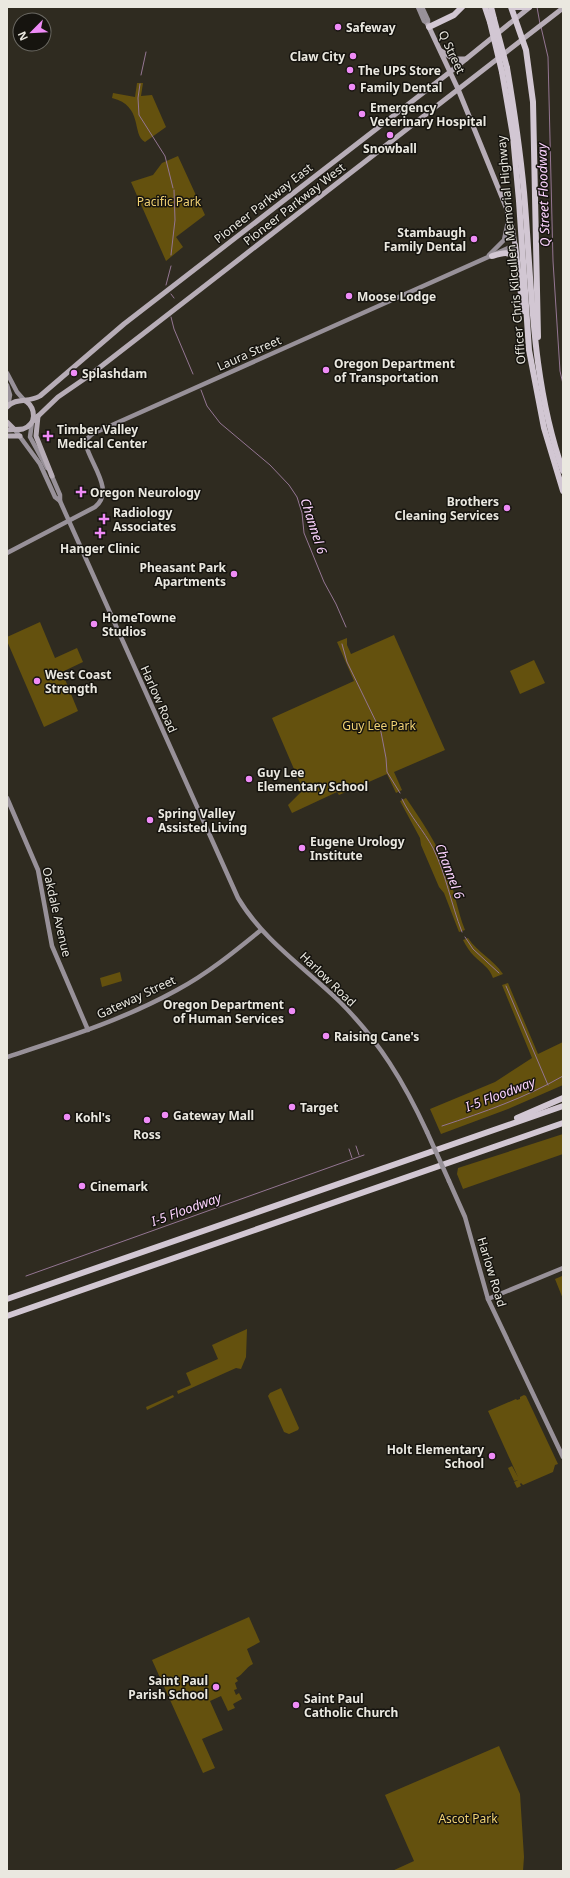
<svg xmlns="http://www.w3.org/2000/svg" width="570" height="1878" font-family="'Noto Sans',sans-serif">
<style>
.green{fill:#64510e}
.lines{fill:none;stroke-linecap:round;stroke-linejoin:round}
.stream{stroke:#947693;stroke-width:1}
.secondary{stroke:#989199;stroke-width:4.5}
.primary{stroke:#b7adb7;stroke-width:5}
.highway{stroke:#d2c7d3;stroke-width:6}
.secondary-bridge{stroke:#989199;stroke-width:4.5}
.highway-bridge{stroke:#d2c7d3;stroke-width:6}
.poi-dot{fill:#ef8bf7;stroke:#16140f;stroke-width:1.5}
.labels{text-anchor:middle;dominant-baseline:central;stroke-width:3;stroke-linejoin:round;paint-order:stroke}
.poi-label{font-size:12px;font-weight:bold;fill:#eae8e0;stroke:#16140f;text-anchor:start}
.street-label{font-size:12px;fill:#eae8e0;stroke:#16140f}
.park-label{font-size:12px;fill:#f0d173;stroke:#16140f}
.water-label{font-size:13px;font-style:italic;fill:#fdd4ff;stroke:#16140f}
</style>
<rect width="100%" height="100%" fill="#2f2b20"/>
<g class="green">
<path d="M 137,83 L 143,83 L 141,96 L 152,95 L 166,127 L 145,142 C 131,134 144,106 112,98 L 113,93 L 135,97 Z"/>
<path d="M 178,156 L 205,215 L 176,237 L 183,247 L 166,261 L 131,182 L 153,175 L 162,163 Z"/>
<path d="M 40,622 L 55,658 L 77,648 L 83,662 L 62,672 L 78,711 L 44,727 L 7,641 L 7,637 Z"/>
<path d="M 394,635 L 445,750 L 394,772 L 402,790 L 396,793 L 387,774 L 339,795 L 337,792 L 292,813 L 288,805 L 303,790 L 272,718 L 354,681 L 337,642 L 347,638 L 347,645 L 351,654 Z"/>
<path d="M 534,660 L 545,683 L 520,694 L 510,671 Z"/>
<path d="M 406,798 C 421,820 437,843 446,868 C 454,888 457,910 465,930 L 459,932 L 444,893 L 439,887 L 421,845 L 420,838 L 400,801 Z"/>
<path d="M 468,938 C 478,953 493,959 503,974 L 493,978 C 489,967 482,964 474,956 C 470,952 466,946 463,940 Z"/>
<path d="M 120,972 L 122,981 L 102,987 L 100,978 Z"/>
<path d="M 508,983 L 538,1054 L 563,1042 L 563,1085 L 508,1109 L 441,1134 L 430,1109 L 495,1082 L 532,1058 L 502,985 Z"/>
<path d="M 563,1134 L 563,1154 L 463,1189 L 457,1174 L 458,1168 Z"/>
<path d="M 562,1276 L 563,1299 L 555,1279 Z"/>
<path d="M 247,1329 L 246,1357 L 241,1369 L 236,1368 L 178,1394 L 177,1391 L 191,1385 L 186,1373 L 218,1359 L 212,1345 Z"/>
<path d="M 281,1388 L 299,1428 L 298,1430 L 289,1434 L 284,1432 L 268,1396 L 270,1393 Z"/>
<path d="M 173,1395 L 174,1397 L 147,1410 L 146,1407 Z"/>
<path d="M 524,1395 L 526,1396 L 558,1464 L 555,1465 L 553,1472 L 523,1485 L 521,1483 L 520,1484 L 521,1486 L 517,1488 L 514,1482 L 518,1480 L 514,1481 L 508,1468 L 512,1466 L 518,1477 L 488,1411 L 516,1399 L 517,1400 L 520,1399 L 520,1397 Z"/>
<path d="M 249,1617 L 260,1642 L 247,1649 L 253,1664 C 245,1668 244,1674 236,1678 L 238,1681 L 235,1683 L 237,1689 L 234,1690 L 236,1695 L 239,1693 L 242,1699 L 233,1704 L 235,1708 L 228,1711 L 221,1696 L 210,1701 L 223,1730 L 202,1739 L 215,1768 L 203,1773 L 152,1660 Z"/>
<path d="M 499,1746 L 520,1794 L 524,1857 L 523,1871 L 392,1871 L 414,1861 L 385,1795 Z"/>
</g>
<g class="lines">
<g class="stream">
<path d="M 537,7 L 540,24"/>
<path d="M 541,27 L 548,57 L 553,261 L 560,371 L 563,384"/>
<path d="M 141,75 L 146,52"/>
<path d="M 140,84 L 138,98 L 139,115 L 165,156 L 173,188"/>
<path d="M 171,255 L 175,220 L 174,190"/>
<path d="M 166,285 L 171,266"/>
<path d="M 171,294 L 174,298"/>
<path d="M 171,317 L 174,329 L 193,374"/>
<path d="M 201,390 L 207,406 L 220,423 L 270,465 L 289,485 L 297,497 L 302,513 L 304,533 L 324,582 L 336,604 L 346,627"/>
<path d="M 342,644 L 347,662 L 381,732 L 386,758 L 387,772 L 400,793"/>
<path d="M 402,799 C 410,816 424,831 433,848 C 446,874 451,904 462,932"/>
<path d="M 465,937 L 473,949 L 499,973"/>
<path d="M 506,986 L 548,1085"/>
<path d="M 442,1126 C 484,1112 525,1098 563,1076"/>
<path d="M 356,1146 L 359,1155"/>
<path d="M 349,1149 L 352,1158"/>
<path d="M 26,1276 L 364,1155"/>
</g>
<g class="secondary">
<path d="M 418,7 L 424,21 L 428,24"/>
<path d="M 422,7 L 428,20 L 428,24"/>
<path d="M 489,255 L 504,240 L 509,217"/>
<path d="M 7,373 L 17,392 L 25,401"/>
<path d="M 7,385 L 10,395 L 8,406"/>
<path d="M 32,422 L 30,437 L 47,468"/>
<path d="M 15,430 L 40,464 L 55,497 L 60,501 L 238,898 C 263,940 305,968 340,1002 C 379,1041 404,1082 427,1132"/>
<path d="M 51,474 L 60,495 L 60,501"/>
<path d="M 7,553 L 95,507 C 115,491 91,465 86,445 L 87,439 L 92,434 L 515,245"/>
<path d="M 7,798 L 38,870 L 52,946 L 88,1030"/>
<path d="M 7,1057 C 65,1038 123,1020 177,990 C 207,974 234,952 261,930"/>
<path d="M 449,1181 L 465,1217 L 488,1299 L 563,1457"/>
<path d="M 488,1299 L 563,1268"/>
</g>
<g class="primary">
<path d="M 428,25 L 458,89 L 506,207 L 512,225 L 515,245"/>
<path d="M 441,51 L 454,59 L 466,59"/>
<path d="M 7,407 C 16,397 29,403 40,396 L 124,324 L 450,72 L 530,7"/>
<path d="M 38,416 L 36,436 L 52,476"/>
<path d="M 33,421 L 58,397 L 90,375 L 563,8"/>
<path d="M 7,422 L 14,429"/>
<path d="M 7,430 C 12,429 18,430 23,429 C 37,424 36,409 26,401"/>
<path d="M 7,436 L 20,436"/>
</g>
<g class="highway">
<path d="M 485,7 L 490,22"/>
<path d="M 491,7 L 494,19"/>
<path d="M 511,7 L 526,50 L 533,102 L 538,337"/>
<path d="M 514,7 L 529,7"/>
<path d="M 429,27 L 454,15 L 462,7"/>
<path d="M 507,68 C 514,109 520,150 524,192 C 532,285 531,381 563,471"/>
<path d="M 502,72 L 513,136 L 519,201 L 529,350 L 544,428 L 563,491"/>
<path d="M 515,245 L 523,311"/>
<path d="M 492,256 C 502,253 511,250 516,260"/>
<path d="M 517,1118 L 563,1098"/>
<path d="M 7,1299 L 563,1106"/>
<path d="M 7,1316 L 563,1123"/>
</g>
<path class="secondary-bridge" d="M 427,1132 L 449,1181"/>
<g class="highway-bridge">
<path d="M 494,19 L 507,68"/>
<path d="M 490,22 L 502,72"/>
</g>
</g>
<g class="poi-dot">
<circle cx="338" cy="27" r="4"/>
<circle cx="353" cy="56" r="4"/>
<circle cx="350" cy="70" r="4"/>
<circle cx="352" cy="87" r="4"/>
<circle cx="362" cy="114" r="4"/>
<circle cx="390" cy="135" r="4"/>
<circle cx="474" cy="239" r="4"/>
<circle cx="349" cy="296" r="4"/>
<circle cx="326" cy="370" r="4"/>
<circle cx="74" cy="373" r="4"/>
<path d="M46 430h4v4h4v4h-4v4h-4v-4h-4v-4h4z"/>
<path d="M79 486h4v4h4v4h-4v4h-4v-4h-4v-4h4z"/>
<circle cx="507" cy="508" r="4"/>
<path d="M102 513h4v4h4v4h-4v4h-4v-4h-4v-4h4z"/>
<path d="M98 527h4v4h4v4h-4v4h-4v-4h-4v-4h4z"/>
<circle cx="234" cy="574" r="4"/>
<circle cx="94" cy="624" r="4"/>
<circle cx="37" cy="681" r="4"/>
<circle cx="249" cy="779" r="4"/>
<circle cx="150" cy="820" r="4"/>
<circle cx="302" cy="848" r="4"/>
<circle cx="292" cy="1011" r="4"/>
<circle cx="326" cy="1036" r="4"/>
<circle cx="292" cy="1107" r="4"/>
<circle cx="165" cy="1115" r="4"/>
<circle cx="67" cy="1117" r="4"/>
<circle cx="147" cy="1120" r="4"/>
<circle cx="82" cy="1186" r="4"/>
<circle cx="492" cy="1456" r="4"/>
<circle cx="216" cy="1687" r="4"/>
<circle cx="296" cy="1705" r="4"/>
</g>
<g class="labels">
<g class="poi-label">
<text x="346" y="27">Safeway</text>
<text x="345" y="56" text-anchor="end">Claw City</text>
<text x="358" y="70">The UPS Store</text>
<text x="360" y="87">Family Dental</text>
<text x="370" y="107">Emergency<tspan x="370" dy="14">Veterinary Hospital</tspan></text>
<text x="390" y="148" text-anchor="middle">Snowball</text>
<text x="466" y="232" text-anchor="end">Stambaugh<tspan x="466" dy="14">Family Dental</tspan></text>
<text x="357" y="296">Moose Lodge</text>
<text x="334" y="363">Oregon Department<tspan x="334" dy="14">of Transportation</tspan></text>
<text x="82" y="373">Splashdam</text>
<text x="57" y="429">Timber Valley<tspan x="57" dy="14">Medical Center</tspan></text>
<text x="90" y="492">Oregon Neurology</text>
<text x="499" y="501" text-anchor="end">Brothers<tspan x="499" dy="14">Cleaning Services</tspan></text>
<text x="113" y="512">Radiology<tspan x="113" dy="14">Associates</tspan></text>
<text x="100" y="548" text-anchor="middle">Hanger Clinic</text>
<text x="226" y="567" text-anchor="end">Pheasant Park<tspan x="226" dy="14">Apartments</tspan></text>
<text x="102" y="617">HomeTowne<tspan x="102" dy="14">Studios</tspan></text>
<text x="45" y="674">West Coast<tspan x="45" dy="14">Strength</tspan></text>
<text x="257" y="772">Guy Lee<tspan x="257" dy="14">Elementary School</tspan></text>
<text x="158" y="813">Spring Valley<tspan x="158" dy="14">Assisted Living</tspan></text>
<text x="310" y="841">Eugene Urology<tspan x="310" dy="14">Institute</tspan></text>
<text x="284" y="1004" text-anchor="end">Oregon Department<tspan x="284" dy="14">of Human Services</tspan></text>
<text x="334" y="1036">Raising Cane's</text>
<text x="300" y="1107">Target</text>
<text x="173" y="1115">Gateway Mall</text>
<text x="75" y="1117">Kohl's</text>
<text x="147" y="1134" text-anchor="middle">Ross</text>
<text x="90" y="1186">Cinemark</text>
<text x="484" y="1449" text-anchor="end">Holt Elementary<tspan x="484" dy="14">School</tspan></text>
<text x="208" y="1680" text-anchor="end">Saint Paul<tspan x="208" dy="14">Parish School</tspan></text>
<text x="304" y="1698">Saint Paul<tspan x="304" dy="14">Catholic Church</tspan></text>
</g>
<g class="street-label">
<text transform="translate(452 52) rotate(65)">Q Street</text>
<text transform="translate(263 203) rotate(-38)">Pioneer Parkway East</text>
<text transform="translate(294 204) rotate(-38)">Pioneer Parkway West</text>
<text transform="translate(511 250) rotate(-95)">Officer Chris Kilcullen Memorial Highway</text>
<text transform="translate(249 353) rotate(-24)">Laura Street</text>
<text transform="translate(159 699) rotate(66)">Harlow Road</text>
<text transform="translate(57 912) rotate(77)">Oakdale Avenue</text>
<text transform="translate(328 979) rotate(44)">Harlow Road</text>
<text transform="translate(136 997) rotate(-25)">Gateway Street</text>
<text transform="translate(492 1272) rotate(73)">Harlow Road</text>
</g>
<g class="park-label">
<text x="169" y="201">Pacific Park</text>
<text x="379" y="725">Guy Lee Park</text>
<text x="468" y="1818">Ascot Park</text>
</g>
<g class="water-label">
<text transform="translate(543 195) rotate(-92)">Q Street Floodway</text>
<text transform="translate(314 526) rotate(72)">Channel 6</text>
<text transform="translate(450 871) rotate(69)">Channel 6</text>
<text transform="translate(500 1094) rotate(-21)">I-5 Floodway</text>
<text transform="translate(186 1209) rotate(-20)">I-5 Floodway</text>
</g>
</g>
<rect width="570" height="1878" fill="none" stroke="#eae8e0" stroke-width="16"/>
<g transform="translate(32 32) rotate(246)"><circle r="19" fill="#16140f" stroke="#6b6963"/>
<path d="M0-3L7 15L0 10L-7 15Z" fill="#ef8bf7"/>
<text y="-6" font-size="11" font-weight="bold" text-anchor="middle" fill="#eae8e0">N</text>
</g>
</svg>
